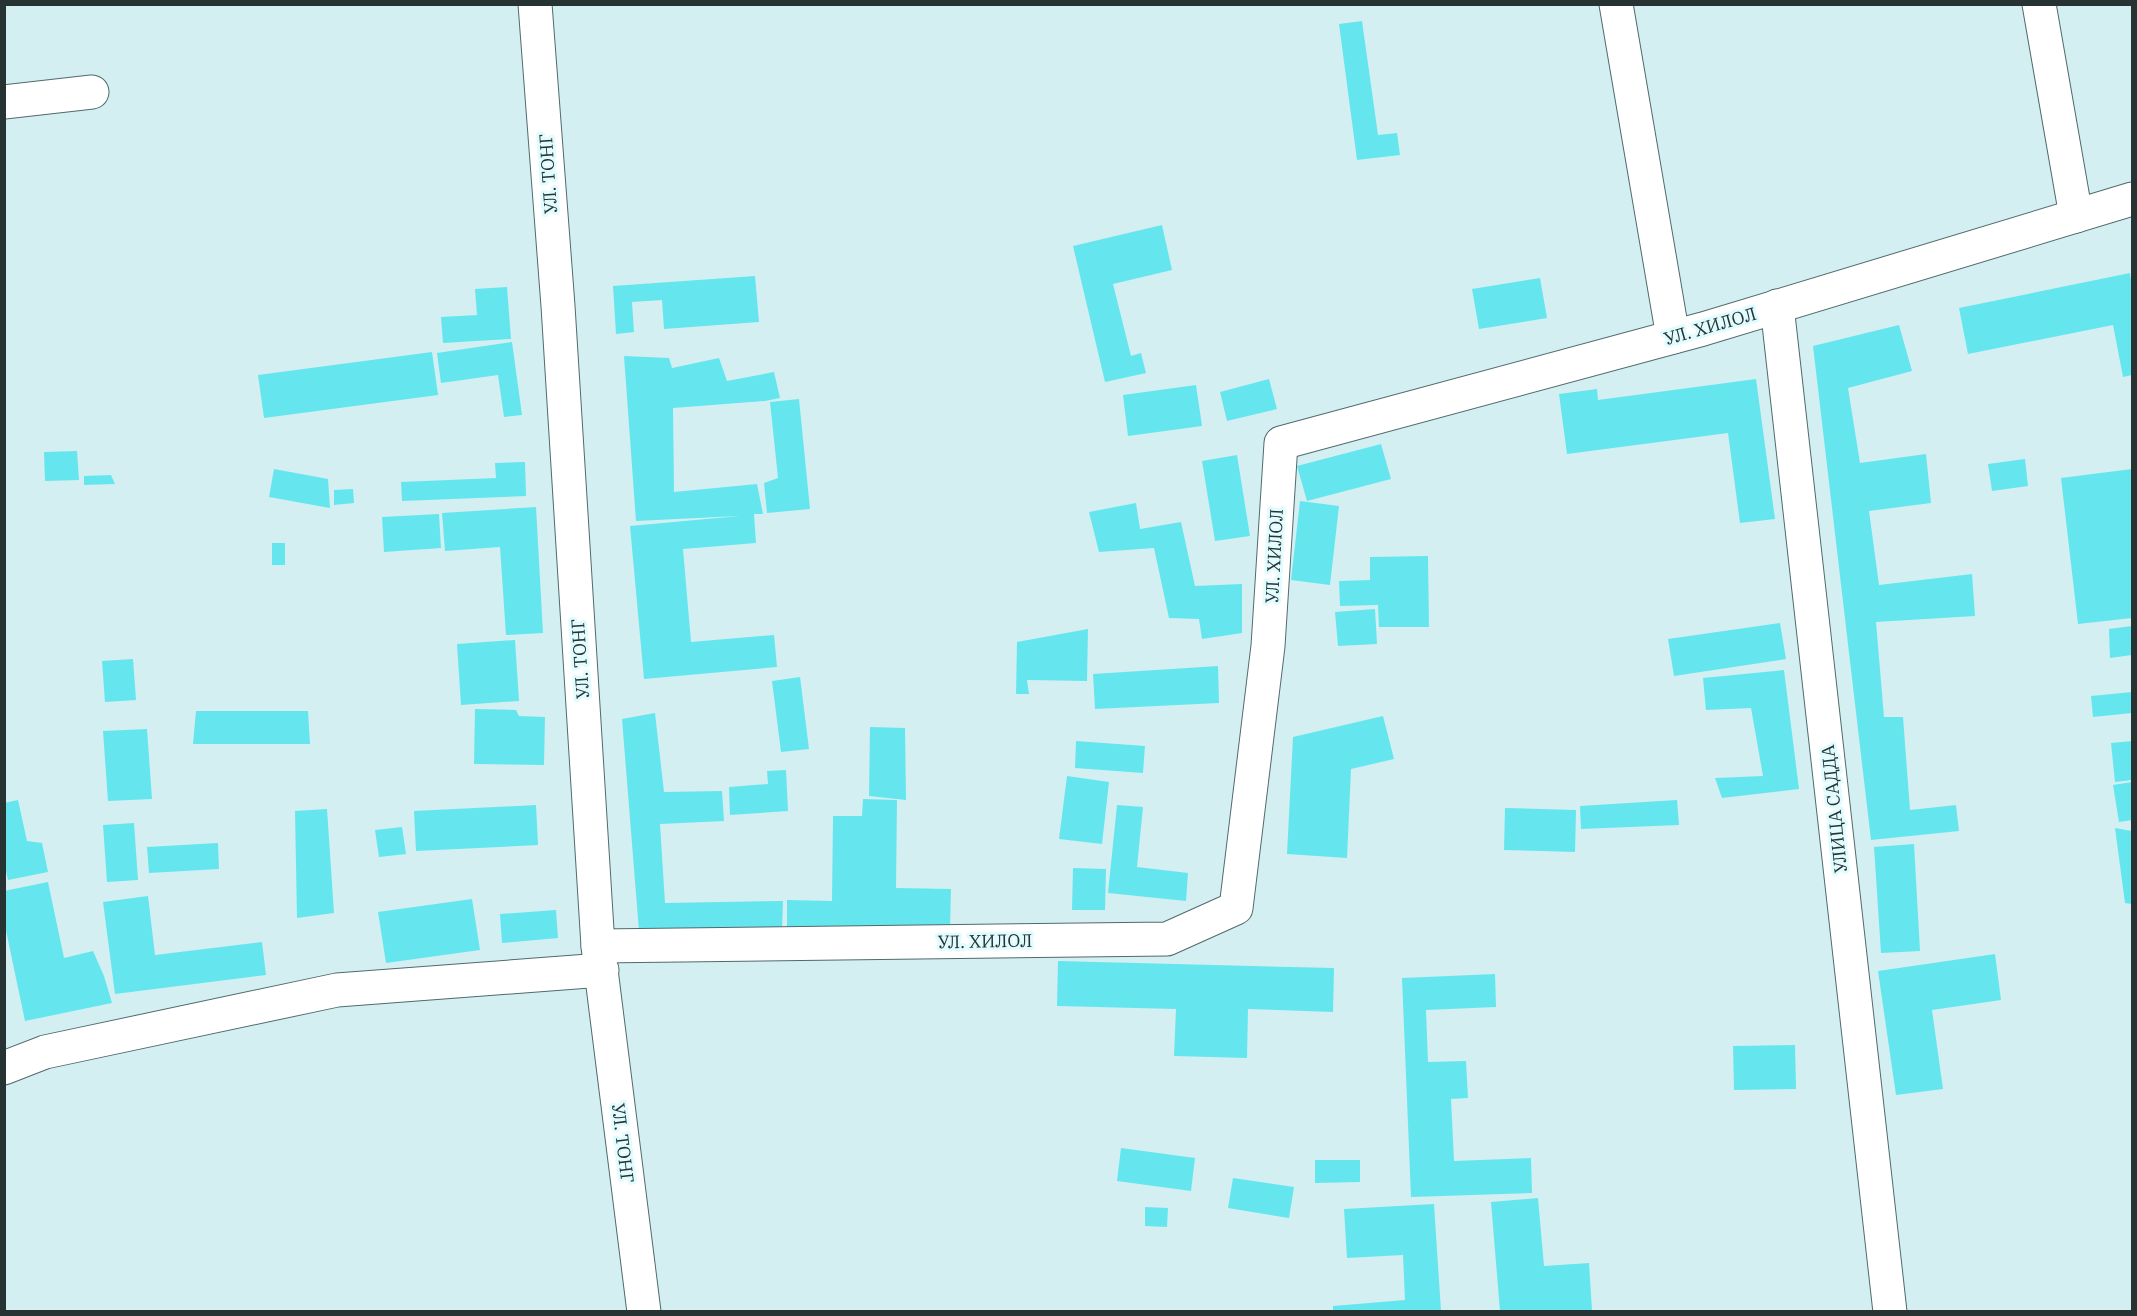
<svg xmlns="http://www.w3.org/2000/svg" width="2137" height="1316" font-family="'IBM Plex Serif',serif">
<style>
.building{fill:#65e6ef}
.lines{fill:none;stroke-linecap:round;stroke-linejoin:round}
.minor-casing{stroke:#516a6c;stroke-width:35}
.minor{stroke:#fff;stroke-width:33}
.labels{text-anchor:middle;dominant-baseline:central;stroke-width:6;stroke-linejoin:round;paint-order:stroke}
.street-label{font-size:18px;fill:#273233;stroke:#e0fcfe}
</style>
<rect width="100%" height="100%" fill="#d3eff1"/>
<g class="building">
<path d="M 1362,21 L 1378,135 L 1397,133 L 1400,155 L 1357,160 L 1339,24 Z"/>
<path d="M 1162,225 L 1172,270 L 1113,284 L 1131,356 L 1141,353 L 1146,373 L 1105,382 L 1073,246 Z"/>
<path d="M 2130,273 L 2132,287 L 2132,375 L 2123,377 L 2113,325 L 1968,354 L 1959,308 Z"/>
<path d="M 755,276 L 759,322 L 664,329 L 662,300 L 632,302 L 634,332 L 616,334 L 613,286 Z"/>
<path d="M 1540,278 L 1547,318 L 1479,329 L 1472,289 Z"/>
<path d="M 507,287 L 511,339 L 443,343 L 441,317 L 477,315 L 475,289 Z"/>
<path d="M 1899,325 L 1912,371 L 1848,388 L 1860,463 L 1926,454 L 1931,503 L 1869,511 L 1879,585 L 1972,574 L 1975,616 L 1876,622 L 1884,717 L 1903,717 L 1910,810 L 1956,805 L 1959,831 L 1871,840 L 1813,346 Z"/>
<path d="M 512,342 L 522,415 L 504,417 L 498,375 L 441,383 L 437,353 Z"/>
<path d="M 432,352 L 438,395 L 264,418 L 258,375 Z"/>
<path d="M 624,356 L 669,358 L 672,368 L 719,358 L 727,381 L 774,372 L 780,398 L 765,401 L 673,408 L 674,492 L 757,484 L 763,514 L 754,514 L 756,543 L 683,549 L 691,642 L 774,635 L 777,667 L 644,679 L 630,526 L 739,516 L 636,521 Z"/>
<path d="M 1269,379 L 1277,409 L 1227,421 L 1220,392 Z"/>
<path d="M 1756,379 L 1775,519 L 1740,523 L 1728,433 L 1567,454 L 1559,394 L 1597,389 L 1598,400 Z"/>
<path d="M 1196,385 L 1202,426 L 1128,436 L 1123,395 Z"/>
<path d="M 799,399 L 810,509 L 767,513 L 764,483 L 778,478 L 770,402 Z"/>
<path d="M 1381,444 L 1391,479 L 1307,501 L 1297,466 Z"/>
<path d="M 77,451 L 79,480 L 45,481 L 44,452 Z"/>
<path d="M 1237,455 L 1250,536 L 1215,541 L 1202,461 Z"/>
<path d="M 2025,459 L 2028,486 L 1992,491 L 1988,464 Z"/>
<path d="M 525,462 L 526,496 L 402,501 L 401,482 L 496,478 L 495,463 Z"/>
<path d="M 274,469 L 328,479 L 330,508 L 269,497 Z"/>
<path d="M 2132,469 L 2132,618 L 2078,624 L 2061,478 Z"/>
<path d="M 111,475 L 115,484 L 84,485 L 84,476 Z"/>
<path d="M 353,489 L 354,503 L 334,505 L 334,490 Z"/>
<path d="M 1300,501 L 1339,506 L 1330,585 L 1291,580 Z"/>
<path d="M 1136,503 L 1140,529 L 1181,522 L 1195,586 L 1242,584 L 1242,633 L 1202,639 L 1199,619 L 1169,618 L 1154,548 L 1099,552 L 1089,512 Z"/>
<path d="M 536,507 L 543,633 L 506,635 L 500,547 L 445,551 L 442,513 Z"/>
<path d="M 439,514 L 441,548 L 384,552 L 382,517 Z"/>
<rect x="272" y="543" width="13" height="22"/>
<path d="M 1428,556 L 1429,627 L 1379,627 L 1378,605 L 1340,606 L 1339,581 L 1370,580 L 1370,557 Z"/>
<path d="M 1375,609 L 1377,644 L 1338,646 L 1335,612 Z"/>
<path d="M 1780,623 L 1786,659 L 1674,676 L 1668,639 Z"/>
<path d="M 2132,626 L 2132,655 L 2110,658 L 2109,629 Z"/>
<path d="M 1088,629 L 1087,681 L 1027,680 L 1029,694 L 1016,694 L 1017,642 Z"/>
<path d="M 515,640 L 519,701 L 461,705 L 457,644 Z"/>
<path d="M 133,659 L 136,700 L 105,702 L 102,661 Z"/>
<path d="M 1218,666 L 1219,703 L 1095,709 L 1093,674 Z"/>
<path d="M 1784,670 L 1799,789 L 1722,798 L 1715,778 L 1763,776 L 1751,708 L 1706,710 L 1703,678 Z"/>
<path d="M 800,677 L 809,749 L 781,752 L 772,681 Z"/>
<path d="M 2132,692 L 2132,713 L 2093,717 L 2091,696 Z"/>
<path d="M 475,709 L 516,710 L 519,716 L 545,717 L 544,765 L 474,764 Z"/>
<path d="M 196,711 L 308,711 L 310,744 L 193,744 Z"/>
<path d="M 655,713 L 664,792 L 722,791 L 724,821 L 660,824 L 665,903 L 783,901 L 782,929 L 639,931 L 622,719 Z"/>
<path d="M 1383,716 L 1394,759 L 1351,769 L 1347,858 L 1287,854 L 1293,737 Z"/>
<path d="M 870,727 L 905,728 L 906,800 L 869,796 Z"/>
<path d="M 147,729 L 152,799 L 108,801 L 103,731 Z"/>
<path d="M 1076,741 L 1145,746 L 1143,773 L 1075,768 Z"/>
<path d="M 2132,741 L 2132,780 L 2115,782 L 2111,743 Z"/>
<path d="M 786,770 L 788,811 L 730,815 L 729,787 L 768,784 L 767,771 Z"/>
<path d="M 1067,776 L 1109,782 L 1102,844 L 1059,839 Z"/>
<path d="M 2132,782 L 2132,820 L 2119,822 L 2113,785 Z"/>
<path d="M 863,799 L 897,800 L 896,888 L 951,889 L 950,930 L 787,928 L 787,900 L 832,901 L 833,816 L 862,816 Z"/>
<path d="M 18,800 L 27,841 L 42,843 L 48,872 L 8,880 L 4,862 L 4,803 Z"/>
<path d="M 1677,800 L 1679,825 L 1581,829 L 1580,806 Z"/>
<path d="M 536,805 L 538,845 L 416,851 L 414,811 Z"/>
<path d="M 1117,805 L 1143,807 L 1137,867 L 1188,873 L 1186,901 L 1108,893 Z"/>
<path d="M 1505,808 L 1576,810 L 1575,852 L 1504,850 Z"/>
<path d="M 327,809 L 334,913 L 297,918 L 295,811 Z"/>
<path d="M 134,823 L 138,880 L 107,882 L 103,825 Z"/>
<path d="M 402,827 L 406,854 L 379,857 L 375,830 Z"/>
<path d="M 2115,828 L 2132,831 L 2132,904 L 2125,903 Z"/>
<path d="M 218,843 L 219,869 L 149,873 L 147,847 Z"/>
<path d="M 1914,844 L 1920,951 L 1881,953 L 1874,847 Z"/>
<path d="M 1073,868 L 1106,869 L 1105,910 L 1072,910 Z"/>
<path d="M 48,882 L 64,958 L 93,951 L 104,976 L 112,1003 L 25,1021 L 4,921 L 4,891 Z"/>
<path d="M 148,896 L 155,955 L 262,942 L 266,975 L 115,994 L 103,902 Z"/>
<path d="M 472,899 L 480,950 L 386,963 L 378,912 Z"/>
<path d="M 556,910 L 558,938 L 502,943 L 500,914 Z"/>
<path d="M 1995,954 L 2001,1000 L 1932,1010 L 1943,1089 L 1896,1095 L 1878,971 Z"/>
<path d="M 1058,961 L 1334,968 L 1333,1012 L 1248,1009 L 1247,1058 L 1174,1056 L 1176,1009 L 1057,1006 Z"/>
<path d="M 1495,974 L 1496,1007 L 1426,1010 L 1428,1062 L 1466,1061 L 1468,1098 L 1451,1099 L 1454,1161 L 1531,1158 L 1532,1193 L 1411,1197 L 1402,978 Z"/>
<path d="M 1795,1045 L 1796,1089 L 1734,1090 L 1733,1046 Z"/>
<path d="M 1121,1148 L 1195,1158 L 1191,1191 L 1117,1181 Z"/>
<path d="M 1315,1160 L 1360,1160 L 1360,1182 L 1315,1183 Z"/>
<path d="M 1233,1178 L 1294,1187 L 1289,1218 L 1228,1208 Z"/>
<path d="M 1538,1198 L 1544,1266 L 1589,1263 L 1592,1310 L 1500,1311 L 1491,1202 Z"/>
<path d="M 1434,1204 L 1441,1311 L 1333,1311 L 1333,1306 L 1405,1300 L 1403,1255 L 1347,1258 L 1344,1209 Z"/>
<path d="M 1145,1207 L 1168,1208 L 1167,1227 L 1145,1226 Z"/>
</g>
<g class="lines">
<g class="minor-casing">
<g id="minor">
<path d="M 535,4 L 558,306 L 598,946 L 644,1312"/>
<path d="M 1616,4 L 1673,337"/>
<path d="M 2039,4 L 2076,216"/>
<path d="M 4,102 L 92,92"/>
<path d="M 1777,306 L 1890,1312"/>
<path d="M 598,946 L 1167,939 L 1236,908 L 1268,646 L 1281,443 L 1703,329 L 2132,199"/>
<path d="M 4,1068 L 45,1052 L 337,990 L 602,970"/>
</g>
</g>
<use href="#minor" class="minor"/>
</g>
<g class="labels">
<g class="street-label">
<text transform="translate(548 174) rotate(-94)">УЛ. ТОНГ</text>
<text transform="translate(1710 326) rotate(-16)">УЛ. ХИЛОЛ</text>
<text transform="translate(1274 556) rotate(-87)">УЛ. ХИЛОЛ</text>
<text transform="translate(580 659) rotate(-94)">УЛ. ТОНГ</text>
<text transform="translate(1834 809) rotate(-96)">УЛИЦА САДДА</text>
<text transform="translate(985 941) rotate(-1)">УЛ. ХИЛОЛ</text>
<text transform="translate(623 1143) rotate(83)">УЛ. ТОНГ</text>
</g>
</g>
<rect width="2137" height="1316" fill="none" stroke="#273233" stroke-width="12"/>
</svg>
